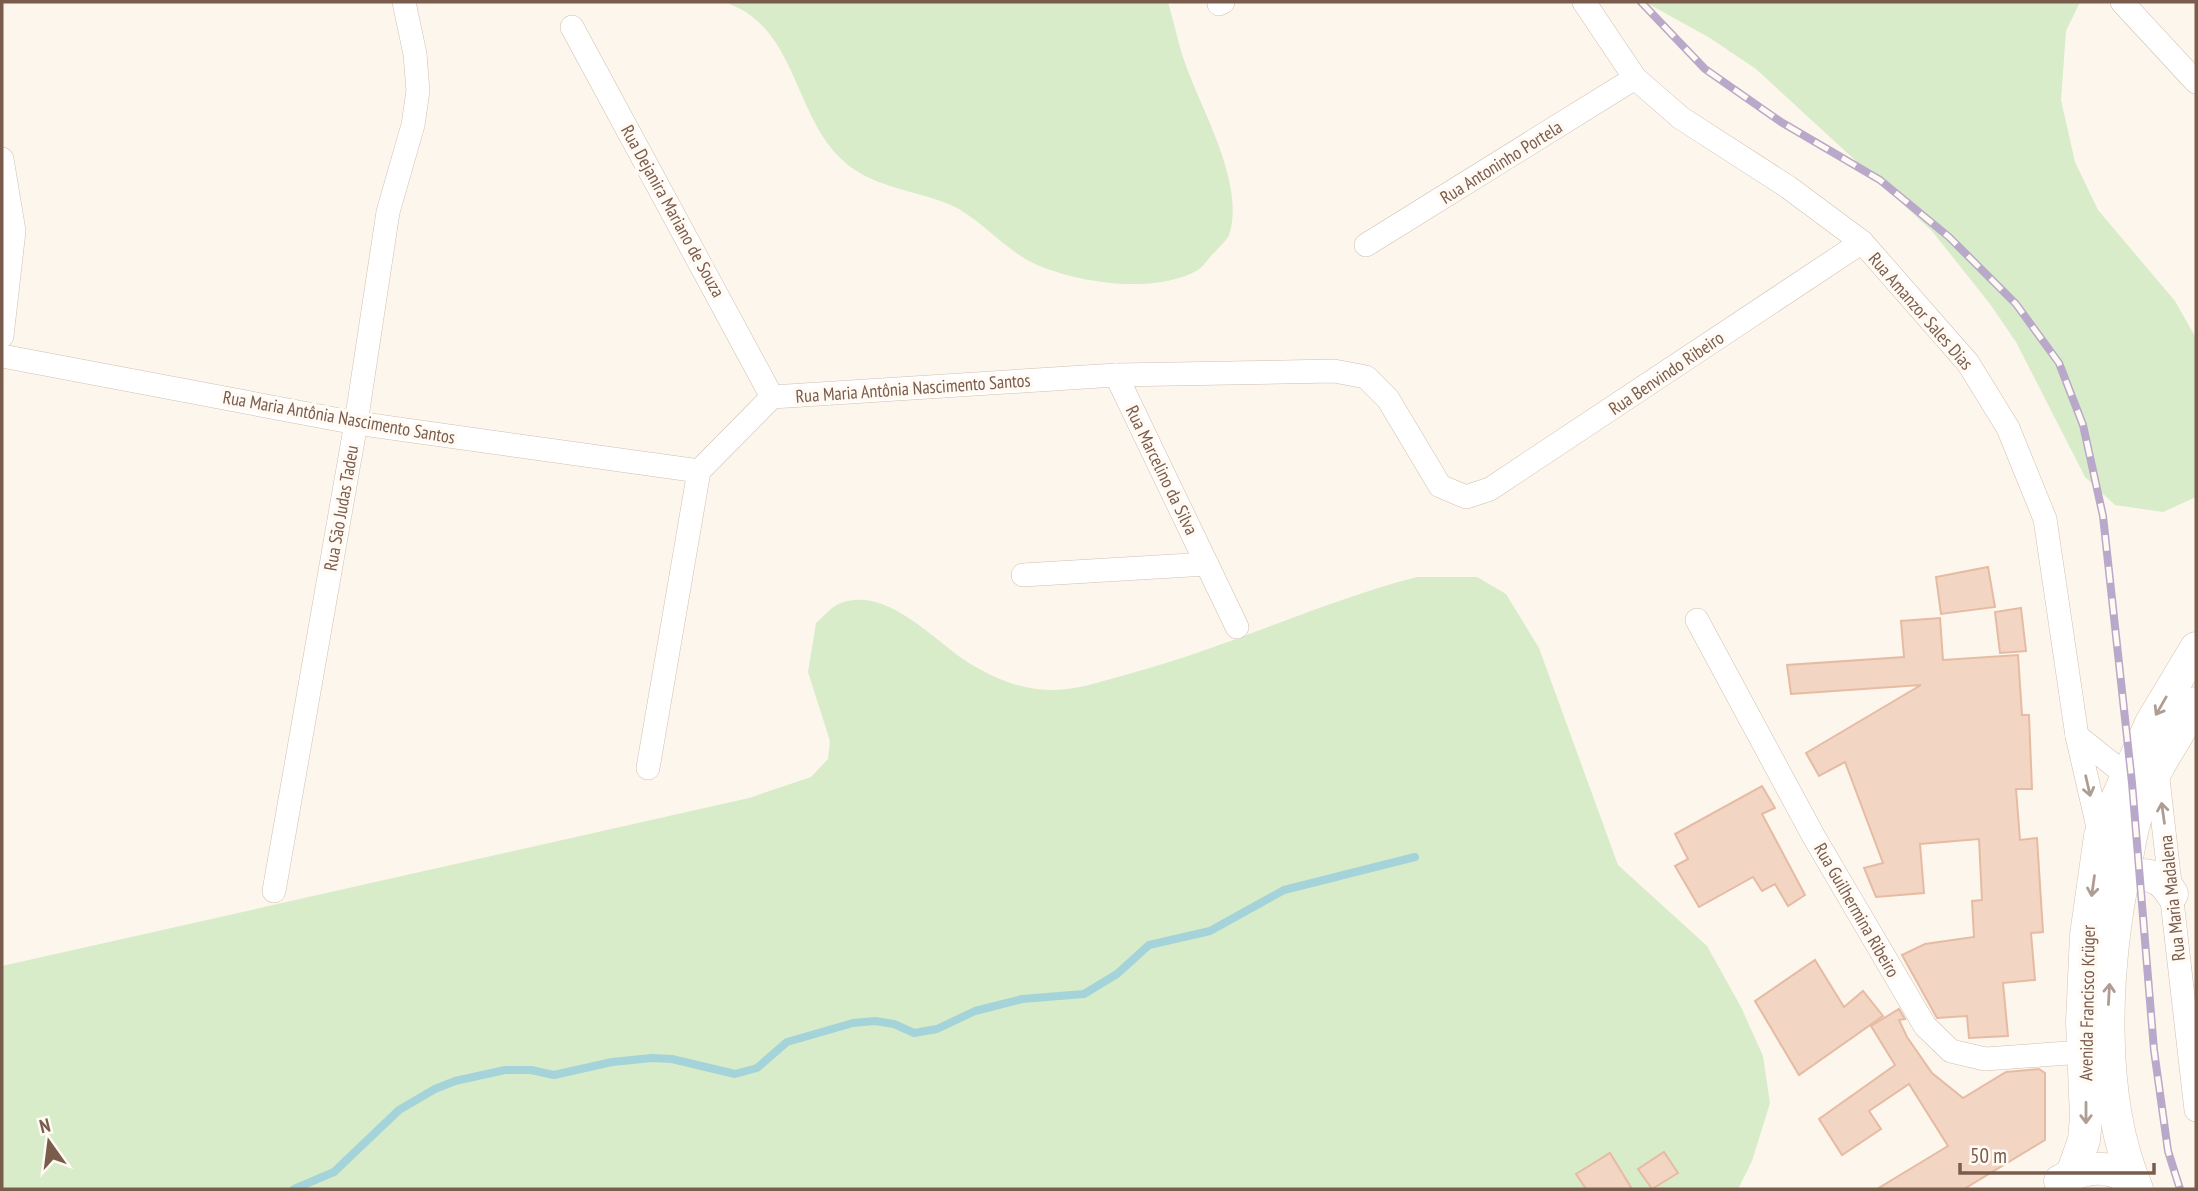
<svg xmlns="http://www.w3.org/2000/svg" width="2198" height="1191" font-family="'PT Sans Narrow',sans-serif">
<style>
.green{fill:#d8ecc9}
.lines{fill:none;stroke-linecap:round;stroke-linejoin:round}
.stream{stroke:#a5d3da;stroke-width:8}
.building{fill:#f3d5c3;stroke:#e6bba3;stroke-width:2}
.street-casing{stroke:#d1beb0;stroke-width:24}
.secondary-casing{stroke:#d6c0b0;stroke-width:33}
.street{stroke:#fff;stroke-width:23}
.secondary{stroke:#fff;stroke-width:32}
.rail-casing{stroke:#b9a8c9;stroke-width:8}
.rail{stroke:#fffaf3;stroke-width:5;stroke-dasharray:16;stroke-linecap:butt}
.oneway{stroke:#af9d94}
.labels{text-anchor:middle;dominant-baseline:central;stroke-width:7;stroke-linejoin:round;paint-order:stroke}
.street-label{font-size:18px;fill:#7a5c4d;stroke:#fffaf3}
</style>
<rect width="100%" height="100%" fill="#fdf6ec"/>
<g class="green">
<path d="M 723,2 L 1168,2 C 1174,22 1178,43 1185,63 C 1201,109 1246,185 1229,235 C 1227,240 1220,246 1216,251 C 1210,256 1204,266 1198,270 C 1155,295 1076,283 1033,263 C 1004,249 981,219 951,205 C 918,191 877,188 848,165 C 792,121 799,24 723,2 Z"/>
<path d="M 1645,2 L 2080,2 L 2066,31 L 2061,100 L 2075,162 L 2098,210 L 2175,301 L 2196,338 L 2196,497 L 2163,512 L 2115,505 L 2085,477 L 2016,342 L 1990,304 L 1932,231 L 1756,69 L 1710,38 Z"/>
<path d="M 1417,577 L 1477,577 L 1506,594 L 1539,648 L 1618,865 L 1707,946 L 1741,1007 L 1763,1056 L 1770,1103 L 1752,1161 L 1738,1189 L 2,1189 L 2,966 L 749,798 L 811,777 L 828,759 L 830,741 L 808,672 L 816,623 C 823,617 832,606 841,603 C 889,585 937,645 974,666 C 998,680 1021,689 1049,690 C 1077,691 1105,680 1132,673 C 1229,647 1320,602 1417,577 Z"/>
</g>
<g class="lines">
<path class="stream" d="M 294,1189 L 334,1172 L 399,1110 L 435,1089 L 455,1081 L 505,1070 L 531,1070 L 554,1075 L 612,1062 L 652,1058 L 672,1059 L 735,1074 L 757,1068 L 787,1042 L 853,1023 L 875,1021 L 894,1024 L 914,1033 L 937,1029 L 975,1011 L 1022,999 L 1084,994 L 1117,974 L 1149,945 L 1210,931 L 1284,890 L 1415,857"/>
</g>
<g class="building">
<path d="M 1988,567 L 1995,607 L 1941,614 L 1936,577 Z"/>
<path d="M 2021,608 L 2026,651 L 2000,653 L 1995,612 Z"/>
<path d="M 1940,618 L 1943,660 L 2018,655 L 2022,715 L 2029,715 L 2032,789 L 2016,789 L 2020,840 L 2037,838 L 2043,932 L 2031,933 L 2035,980 L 2003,983 L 2008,1036 L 1969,1038 L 1967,1016 L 1937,1018 L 1902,955 L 1925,944 L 1974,937 L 1972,901 L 1982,900 L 1979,839 L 1920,844 L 1924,893 L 1876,897 L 1864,868 L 1883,863 L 1845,762 L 1819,776 L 1806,753 L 1921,685 L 1791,694 L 1787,665 L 1904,657 L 1901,621 Z"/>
<path d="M 1762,786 L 1775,808 L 1762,814 L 1805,895 L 1788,906 L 1775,884 L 1762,891 L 1753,877 L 1699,907 L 1675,866 L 1688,859 L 1675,834 Z"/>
<path d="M 1815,960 L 1844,1007 L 1863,991 L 1883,1016 L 1799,1075 L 1755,1001 Z"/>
<path d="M 1899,1009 L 1905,1019 L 1899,1020 L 1907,1037 L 1932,1073 L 1963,1098 L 2006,1072 L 2039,1069 L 2045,1073 L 2045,1140 L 1964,1189 L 1877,1189 L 1948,1146 L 1909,1084 L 1869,1111 L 1881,1129 L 1842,1155 L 1819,1119 L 1895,1065 L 1871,1026 Z"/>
<path d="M 1664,1152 L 1678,1173 L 1652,1189 L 1638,1169 Z"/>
<path d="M 1610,1153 L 1632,1189 L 1586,1189 L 1576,1174 Z"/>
</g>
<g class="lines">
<g class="street-casing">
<g id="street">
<path d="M 1584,2 L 1635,78 L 1681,118 L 1788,187 L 1862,242 L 1968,363 L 2008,428 L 2045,519 L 2077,736 L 2100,836"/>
<path d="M 2122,2 L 2196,82"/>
<path d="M 1219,4 L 1223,2"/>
<path d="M 572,27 L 772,397"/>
<path d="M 2,159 L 14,231 L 2,336"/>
<path d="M 1366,245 L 1635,78"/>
<path d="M 2,356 L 356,423 L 699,471 L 772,397 L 1116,375 L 1334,371 L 1366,377 L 1388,399 L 1440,486 L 1466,497 L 1490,489 L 1862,242"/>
<path d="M 1116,375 L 1237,627"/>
<path d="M 1023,575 L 1207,564"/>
<path d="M 1697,620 L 1814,837 L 1925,1026 L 1951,1051 L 1985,1059 L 2096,1051"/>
<path d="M 2077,736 L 2126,775"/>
<path d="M 648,768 L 699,471"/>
<path d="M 2157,770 L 2196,1110"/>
<path d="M 274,891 L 356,423 L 388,212 L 413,125 L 418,91 L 415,54 L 404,2"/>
</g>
</g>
<g class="secondary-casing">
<g id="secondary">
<path d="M 2123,880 C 2143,870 2161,875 2172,894"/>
<path d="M 2060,1181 C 2085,1166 2109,1163 2134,1182"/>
<path d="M 2062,1189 L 2072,1174 L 2084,1140 L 2086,1117 L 2082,1022 L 2086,935 L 2100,836 L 2151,723 L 2196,648"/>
<path d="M 2137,1189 C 2097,1095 2105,966 2125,868 C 2129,850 2131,829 2138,811 C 2151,773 2176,739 2196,703"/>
</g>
</g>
<use href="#street" class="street"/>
<use href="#secondary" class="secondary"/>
<g class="rail-casing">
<path id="rail" d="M 1641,2 L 1705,69 L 1781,122 L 1880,180 L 1949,237 L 2016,304 L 2059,363 L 2083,425 L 2103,516 L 2132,783 L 2154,1050 L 2168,1151 L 2180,1189"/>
</g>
<use href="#rail" class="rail"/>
</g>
<defs><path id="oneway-shaft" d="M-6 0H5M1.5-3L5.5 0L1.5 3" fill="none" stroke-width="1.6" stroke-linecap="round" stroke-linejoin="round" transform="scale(1.75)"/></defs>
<g class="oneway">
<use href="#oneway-shaft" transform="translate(2161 706) rotate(120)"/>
<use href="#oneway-shaft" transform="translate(2088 786) rotate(77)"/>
<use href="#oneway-shaft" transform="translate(2163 813) rotate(-98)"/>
<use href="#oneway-shaft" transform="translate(2093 886) rotate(98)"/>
<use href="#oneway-shaft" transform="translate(2109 994) rotate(-87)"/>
<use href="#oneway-shaft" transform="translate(2086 1113) rotate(90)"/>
</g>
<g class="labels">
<g class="street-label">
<text transform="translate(1501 162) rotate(-32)">Rua Antoninho Portela</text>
<text transform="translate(673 211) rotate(61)">Rua Dejanira Mariano de Souza</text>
<text transform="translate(1921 311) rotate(49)">Rua Amanzor Sales Dias</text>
<text transform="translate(1666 373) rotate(-34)">Rua Benvindo Ribeiro</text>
<text transform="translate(913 388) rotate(-4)">Rua Maria Antônia Nascimento Santos</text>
<text transform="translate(339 417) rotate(10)">Rua Maria Antônia Nascimento Santos</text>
<text transform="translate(1162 470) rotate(64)">Rua Marcelino da Silva</text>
<text transform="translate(341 508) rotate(-80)">Rua São Judas Tadeu</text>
<text transform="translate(2172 898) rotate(-96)">Rua Maria Madalena</text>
<text transform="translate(1857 910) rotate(60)">Rua Guilhermina Ribeiro</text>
<text transform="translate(2087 1003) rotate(-89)">Avenida Francisco Krüger</text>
</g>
</g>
<rect width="2198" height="1191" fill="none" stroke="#7a5c4d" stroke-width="7"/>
<g transform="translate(49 1142) rotate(346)" stroke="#fffaf3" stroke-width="5" paint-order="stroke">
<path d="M0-5L12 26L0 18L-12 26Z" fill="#7a5c4d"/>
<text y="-10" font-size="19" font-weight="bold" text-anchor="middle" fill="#7a5c4d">N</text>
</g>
<path d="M1960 1163v10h194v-10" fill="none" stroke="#7a5c4d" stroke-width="3.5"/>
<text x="1970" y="1163" font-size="21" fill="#7a5c4d" stroke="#fffaf3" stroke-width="5" paint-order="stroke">50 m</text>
</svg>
